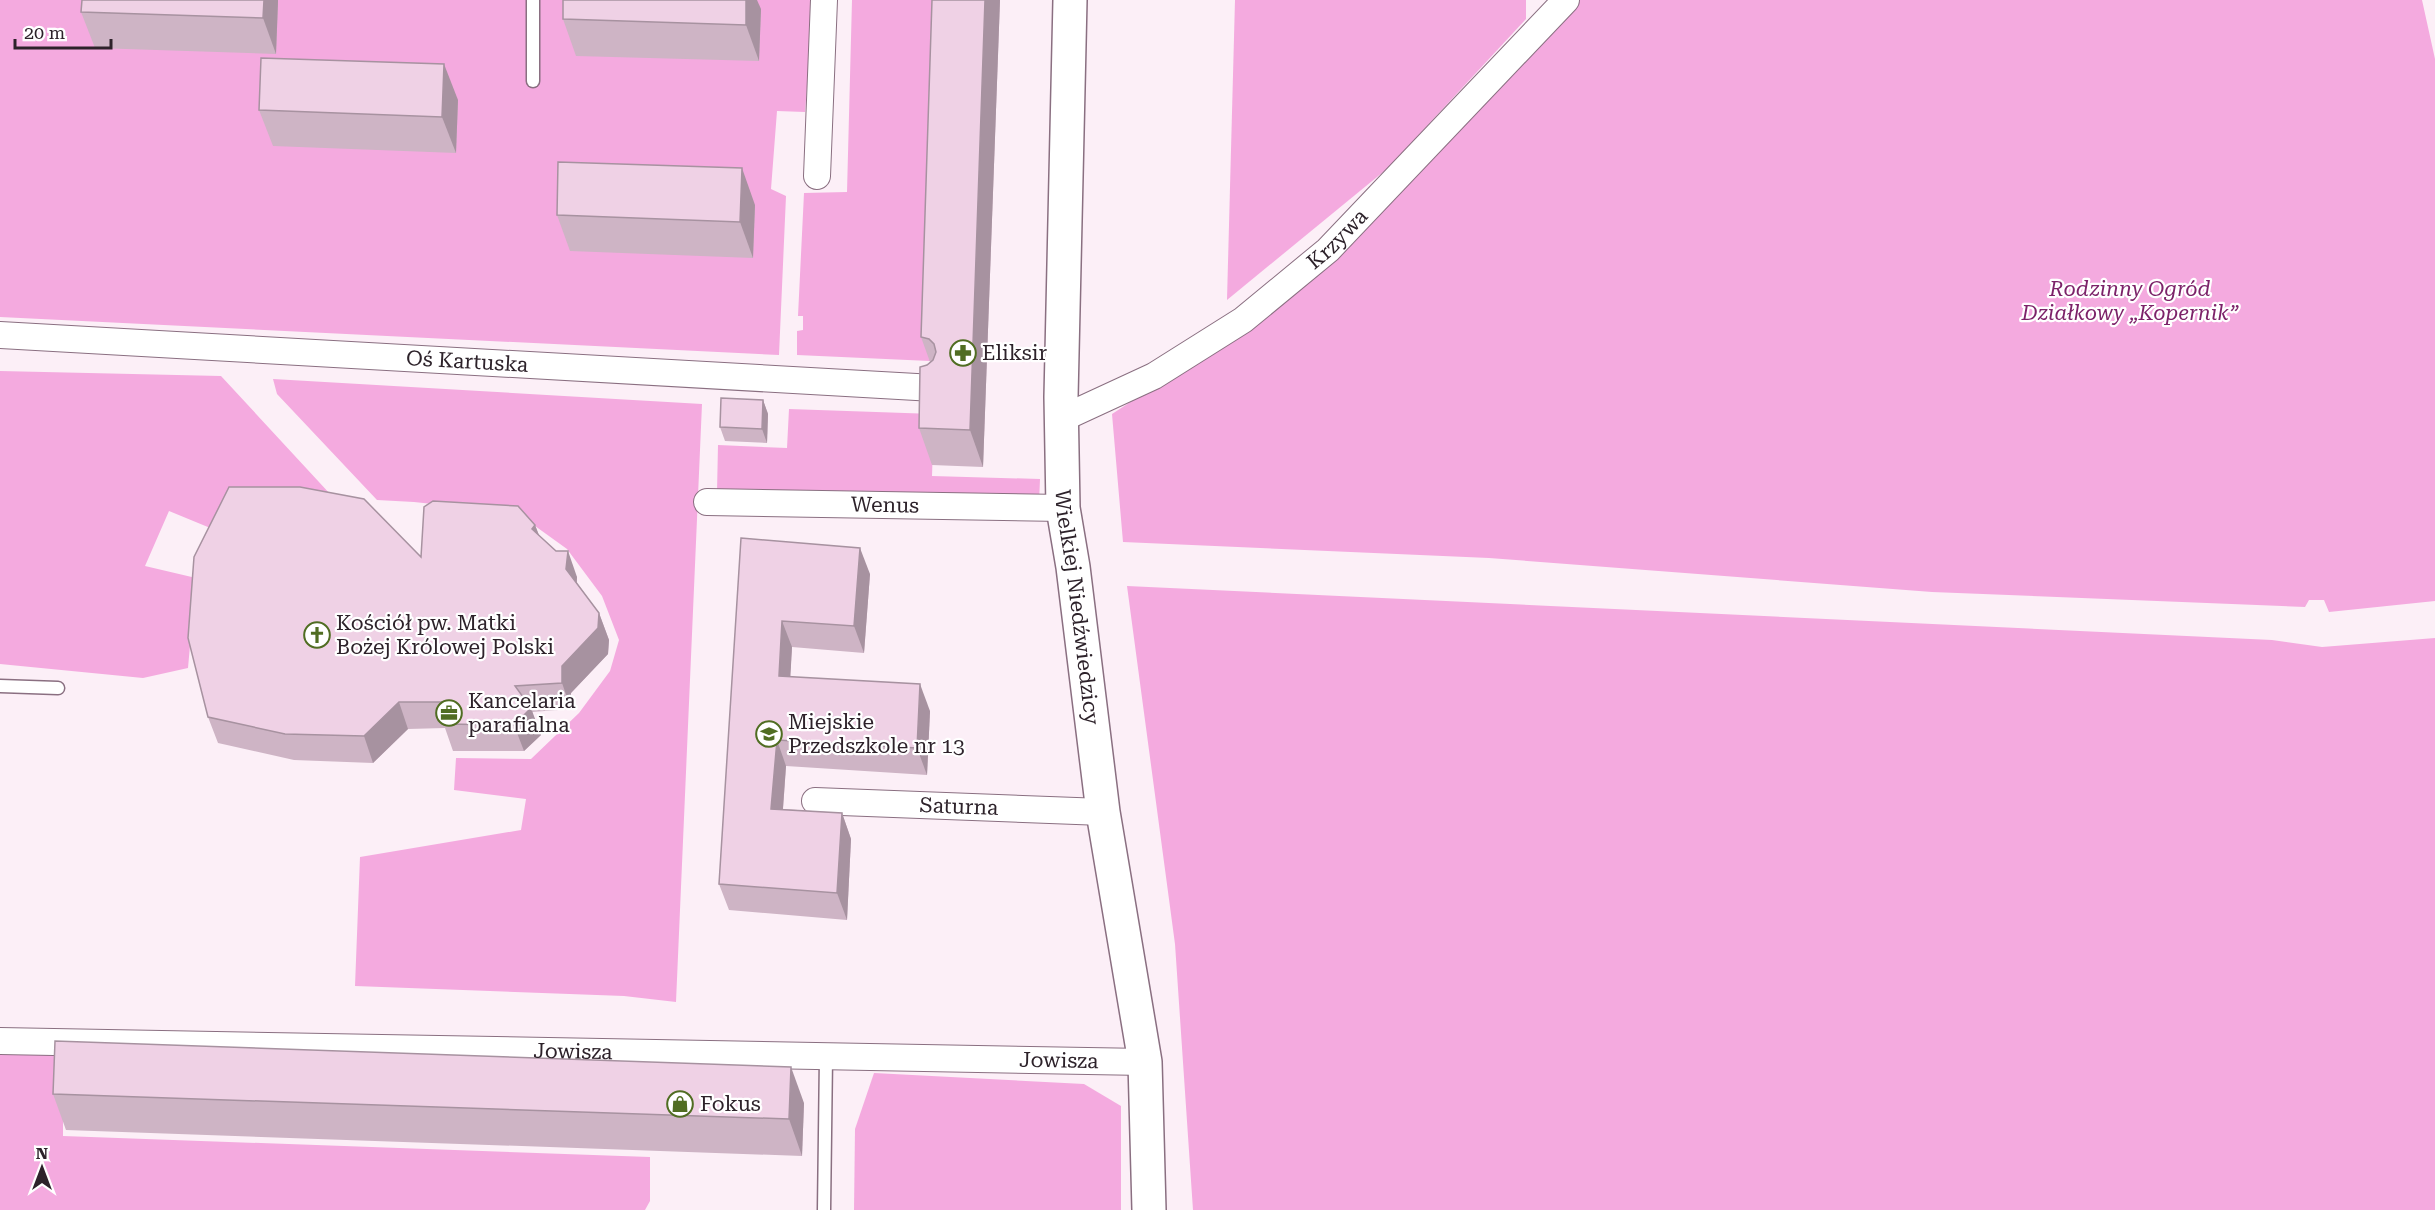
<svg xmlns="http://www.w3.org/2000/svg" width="2435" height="1210" font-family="'Roboto Serif',serif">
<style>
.green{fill:#f4aadf}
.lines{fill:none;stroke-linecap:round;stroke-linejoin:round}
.lane-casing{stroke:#8a6f81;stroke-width:15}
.street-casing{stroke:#8a6f81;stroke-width:28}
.secondary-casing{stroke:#8a6f81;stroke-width:36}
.lane{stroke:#fff;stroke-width:12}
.street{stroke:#fff;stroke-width:26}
.secondary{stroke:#fff;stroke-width:33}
.wall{fill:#ceb4c5}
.shaded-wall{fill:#a792a0}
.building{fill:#efd1e5;stroke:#a792a0;stroke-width:1.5}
.labels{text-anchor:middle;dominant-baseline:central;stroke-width:4.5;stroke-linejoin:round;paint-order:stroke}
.street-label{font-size:21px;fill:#2d222a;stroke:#fff}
.park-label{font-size:21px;font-style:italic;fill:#7c2269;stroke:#fff}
.poi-label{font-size:21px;fill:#2d222a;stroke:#fff;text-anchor:start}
</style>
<rect width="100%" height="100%" fill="#fceff7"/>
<g class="green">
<path d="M 0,0 L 814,0 L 805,112 L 777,111 L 771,189 L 786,196 L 779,355 L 0,317 Z"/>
<path d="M 852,0 L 946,0 L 930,361 L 797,355 L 797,331 L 803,330 L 803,316 L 798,316 L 804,193 L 847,192 Z"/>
<path d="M 1235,0 L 1526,0 L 1526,19 L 1388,168 L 1227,300 Z"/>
<path d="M 1575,0 L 2422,0 L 2435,59 L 2435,601 L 2329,612 L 2324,600 L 2309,600 L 2305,607 L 1932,592 L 1489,558 L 1123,542 L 1112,414 L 1272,310 Z"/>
<path d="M 0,371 L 221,376 L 331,495 L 220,532 L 169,511 L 145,566 L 196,578 L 188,668 L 143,678 L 0,664 Z"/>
<path d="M 273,379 L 702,404 L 676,1002 L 624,996 L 355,986 L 360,857 L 521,830 L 526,799 L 454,790 L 456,758 L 531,759 L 579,713 L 610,671 L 619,640 L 602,596 L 567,549 L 517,513 L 414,502 L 377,500 L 277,394 Z"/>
<path d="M 789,409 L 934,414 L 932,476 L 1040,479 L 1039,503 L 717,492 L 718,445 L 787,448 Z"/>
<path d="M 1127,586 L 2272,640 L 2322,647 L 2435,638 L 2435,1210 L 1193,1210 L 1175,944 Z"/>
<path d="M 0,1053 L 63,1053 L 63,1136 L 650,1157 L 650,1201 L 645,1210 L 0,1210 Z"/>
<path d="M 874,1073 L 1084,1084 L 1121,1106 L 1121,1210 L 854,1210 L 855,1129 Z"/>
</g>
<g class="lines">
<g class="lane-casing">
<g id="lane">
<path d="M 533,81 L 533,0"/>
<path d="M 0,686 L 58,688"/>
<path d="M 824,1210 L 826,1057"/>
</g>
</g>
<g class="street-casing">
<g id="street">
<path d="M 817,176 L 824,0"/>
<path id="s1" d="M 0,335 L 934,388"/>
<path id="s2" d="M 1061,419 L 1154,376 L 1243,320 L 1328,250 L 1566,0"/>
<path id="s3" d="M 707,502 L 1063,508"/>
<path id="s4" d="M 815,801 L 1103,812"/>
<path id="s5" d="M 0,1041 L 1145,1062"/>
</g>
</g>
<g class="secondary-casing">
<g id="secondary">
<path id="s6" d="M 1070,0 L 1061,397 L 1063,508 L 1073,567 L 1103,812 L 1145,1062 L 1149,1210"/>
</g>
</g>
<use href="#lane" class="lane"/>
<use href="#street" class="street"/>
<use href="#secondary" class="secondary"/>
</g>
<g class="wall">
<path d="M 932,0 L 1000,0 L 983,467 L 932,465 L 919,428 L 927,365 L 930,362 L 921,337 Z"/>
<path d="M 278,2 L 276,54 L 95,48 L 81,12 Z"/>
<path d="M 761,9 L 759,61 L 576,56 L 563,19 Z"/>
<path d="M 458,100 L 456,153 L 273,146 L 259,110 Z"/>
<path d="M 755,205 L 753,258 L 570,251 L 557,215 Z"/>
<path d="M 763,400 L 768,414 L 767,443 L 725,441 L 720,427 Z"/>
<path d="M 535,525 L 539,535 L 577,577 L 577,583 L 599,613 L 609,640 L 608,654 L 571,693 L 571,709 L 532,712 L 541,735 L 524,751 L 453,751 L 445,728 L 408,729 L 373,763 L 294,760 L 218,743 L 208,717 L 421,557 Z"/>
<path d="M 741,538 L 870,574 L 864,653 L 792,647 L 790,676 L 930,711 L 927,775 L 786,766 L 783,809 L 842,813 L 851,839 L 847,920 L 729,910 L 719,884 Z"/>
<path d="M 53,1094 L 804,1103 L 802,1156 L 66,1130 Z"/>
</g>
<g class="shaded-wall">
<path d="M 264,0 L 278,0 L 278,2 L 276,54 L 263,18 Z"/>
<path d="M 746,0 L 757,0 L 761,9 L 759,61 L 746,25 Z"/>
<path d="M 985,0 L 1000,0 L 983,467 L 970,430 Z"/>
<path d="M 444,64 L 458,100 L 456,153 L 442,117 Z"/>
<path d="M 742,168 L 755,205 L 753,258 L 740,222 Z"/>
<path d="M 763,400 L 768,414 L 767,443 L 762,429 Z"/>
<path d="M 535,525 L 545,551 L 532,529 Z"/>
<path d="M 860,548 L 870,574 L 864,653 L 854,626 Z"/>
<path d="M 568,551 L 577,577 L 576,596 L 566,569 Z"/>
<path d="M 599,613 L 609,640 L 608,654 L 571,693 L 571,709 L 562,683 L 562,666 Z"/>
<path d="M 782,621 L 792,647 L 789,702 L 779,676 Z"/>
<path d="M 920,684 L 930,711 L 927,775 L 917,748 Z"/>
<path d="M 399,702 L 408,729 L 373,763 L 364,736 Z"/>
<path d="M 531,708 L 541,735 L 524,751 L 514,725 Z"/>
<path d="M 777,740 L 786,766 L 781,835 L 771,809 Z"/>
<path d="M 842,813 L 851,839 L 847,920 L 837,893 Z"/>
<path d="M 791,1067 L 804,1103 L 802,1156 L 789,1119 Z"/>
</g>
<g class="building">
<path d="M 82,0 L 264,0 L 263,18 L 81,12 Z"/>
<path d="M 563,0 L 746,0 L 746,25 L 563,19 Z"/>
<path d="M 932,0 L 985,0 L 970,430 L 919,428 L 920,367 L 927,365 L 933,360 L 936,352 L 934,344 L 929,339 L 921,337 Z"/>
<path d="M 261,58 L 444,64 L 442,117 L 259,110 Z"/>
<path d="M 558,162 L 742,168 L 740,222 L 557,215 Z"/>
<path d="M 721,398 L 763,400 L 762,429 L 720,427 Z"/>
<path d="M 229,487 L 300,487 L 364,499 L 421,557 L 424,507 L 433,501 L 518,506 L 535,525 L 532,529 L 556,551 L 568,551 L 566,569 L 599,613 L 598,628 L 562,666 L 562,683 L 515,686 L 531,708 L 514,725 L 444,724 L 445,702 L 399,702 L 364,736 L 285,734 L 208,717 L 188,638 L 194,557 Z"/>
<path d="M 741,538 L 860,548 L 854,626 L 782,621 L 779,676 L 920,684 L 917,748 L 777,740 L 771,809 L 842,813 L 837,893 L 719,884 Z"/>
<path d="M 55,1041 L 791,1067 L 789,1119 L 53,1094 Z"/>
</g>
<defs>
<g id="pharmacy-ring" transform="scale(1.35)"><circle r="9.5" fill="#fff" stroke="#506d22" stroke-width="1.5"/><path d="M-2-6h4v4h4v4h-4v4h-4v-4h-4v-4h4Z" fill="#506d22"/></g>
<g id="church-ring" transform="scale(1.35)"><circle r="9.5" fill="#fff" stroke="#506d22" stroke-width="1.5"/><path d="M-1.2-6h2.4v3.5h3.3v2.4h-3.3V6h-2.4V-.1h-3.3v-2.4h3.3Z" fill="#506d22"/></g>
<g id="office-ring" transform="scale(1.35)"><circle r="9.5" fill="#fff" stroke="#506d22" stroke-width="1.5"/><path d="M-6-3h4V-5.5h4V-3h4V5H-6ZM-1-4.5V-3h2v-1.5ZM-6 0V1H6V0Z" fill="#506d22"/></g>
<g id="school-ring" transform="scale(1.35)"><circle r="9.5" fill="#fff" stroke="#506d22" stroke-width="1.5"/><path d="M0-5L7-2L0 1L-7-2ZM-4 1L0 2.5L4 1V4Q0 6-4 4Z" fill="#506d22"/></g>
<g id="shop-ring" transform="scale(1.35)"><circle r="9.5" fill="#fff" stroke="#506d22" stroke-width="1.5"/><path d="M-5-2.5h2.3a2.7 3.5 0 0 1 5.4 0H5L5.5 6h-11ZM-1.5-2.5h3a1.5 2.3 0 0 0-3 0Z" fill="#506d22"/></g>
</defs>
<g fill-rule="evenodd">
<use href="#pharmacy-ring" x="963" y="353"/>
<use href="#church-ring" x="317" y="635"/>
<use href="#office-ring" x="449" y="713"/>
<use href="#school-ring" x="769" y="734"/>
<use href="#shop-ring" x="680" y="1104"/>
</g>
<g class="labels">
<g class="street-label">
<text stroke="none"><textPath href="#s2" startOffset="332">Krzywa</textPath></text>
<text stroke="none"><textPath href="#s1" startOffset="468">Oś Kartuska</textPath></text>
<text stroke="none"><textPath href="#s3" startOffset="178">Wenus</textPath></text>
<text stroke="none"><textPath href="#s6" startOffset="608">Wielkiej Niedźwiedzicy</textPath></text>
<text stroke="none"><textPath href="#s4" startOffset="144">Saturna</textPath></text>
<text stroke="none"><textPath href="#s5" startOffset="573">Jowisza</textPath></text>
<text stroke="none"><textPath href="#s5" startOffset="1059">Jowisza</textPath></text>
</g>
<g class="park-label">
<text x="2130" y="289">Rodzinny Ogród<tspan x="2130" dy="24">Działkowy „Kopernik”</tspan></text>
</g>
<g class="poi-label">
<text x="982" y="353">Eliksir</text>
<text x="336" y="623">Kościół pw. Matki<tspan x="336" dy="24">Bożej Królowej Polski</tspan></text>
<text x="468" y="701">Kancelaria<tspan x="468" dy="24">parafialna</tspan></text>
<text x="788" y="722">Miejskie<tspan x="788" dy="24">Przedszkole nr 13</tspan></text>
<text x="700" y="1104">Fokus</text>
</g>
</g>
<g transform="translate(42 1168)" stroke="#ffffff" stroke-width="4.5" paint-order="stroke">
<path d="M0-4.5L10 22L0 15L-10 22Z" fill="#2d222a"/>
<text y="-9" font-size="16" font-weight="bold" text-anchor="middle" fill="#2d222a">N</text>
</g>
<path d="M15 39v9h96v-9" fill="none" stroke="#2d222a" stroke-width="3"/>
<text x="24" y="39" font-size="18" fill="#2d222a" stroke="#ffffff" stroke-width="4.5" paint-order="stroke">20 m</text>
</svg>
